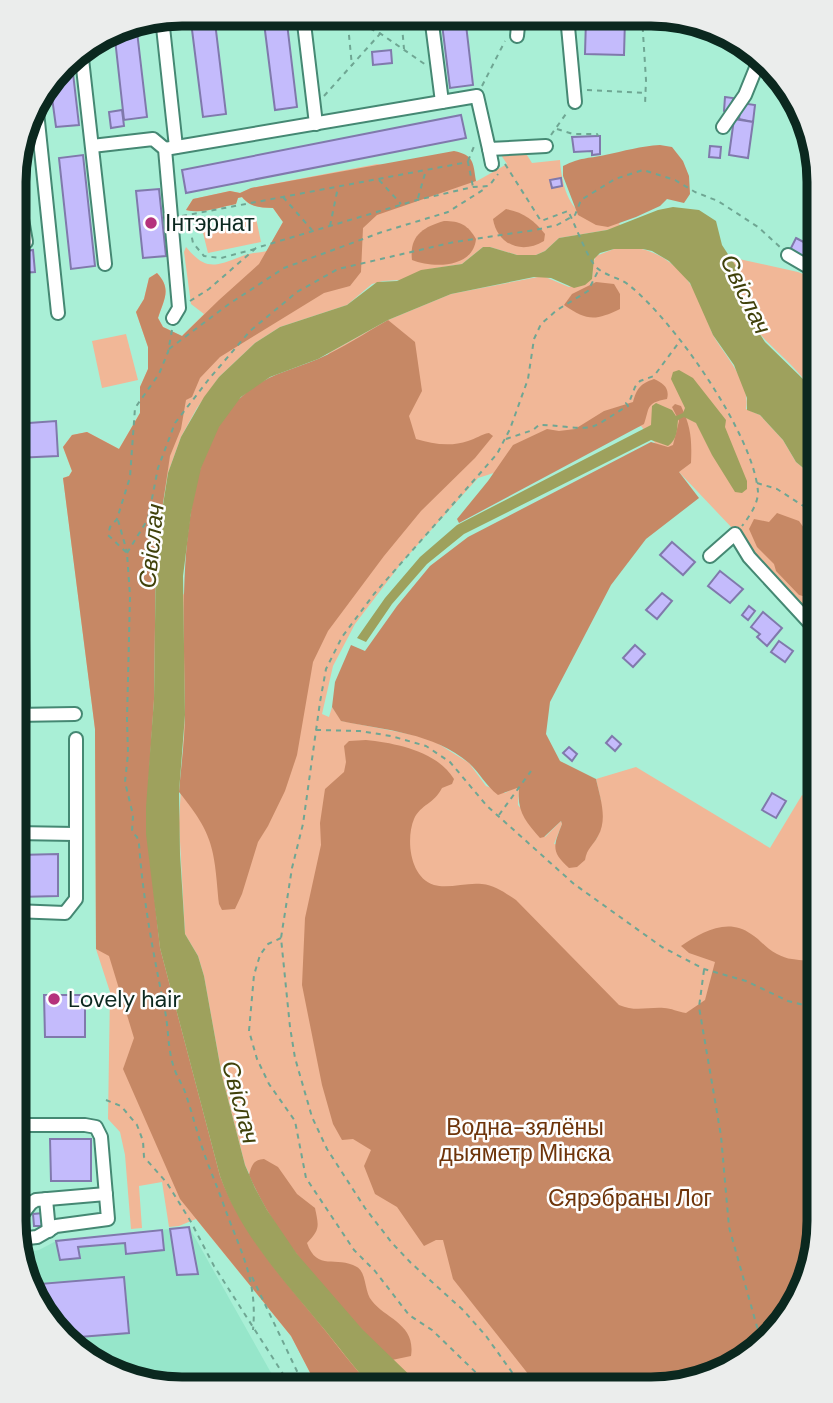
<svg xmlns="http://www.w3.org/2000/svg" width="833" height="1403" font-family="'DM Sans',sans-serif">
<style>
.built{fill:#96e6ca}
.green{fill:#f1b797}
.forest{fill:#c68865}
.water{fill:#9ea15d}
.building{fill:#c4bbfc;stroke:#8079ac;stroke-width:2}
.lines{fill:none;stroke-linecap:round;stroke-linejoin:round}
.minor-casing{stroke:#458873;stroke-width:16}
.path{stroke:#6fa693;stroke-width:2;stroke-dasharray:5 5;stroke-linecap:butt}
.minor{stroke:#fff;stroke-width:12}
.poi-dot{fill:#b5327c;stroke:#fefefe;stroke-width:2.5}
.labels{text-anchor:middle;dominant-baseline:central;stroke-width:5;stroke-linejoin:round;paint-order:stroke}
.poi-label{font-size:23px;fill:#0b281f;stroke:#fefefe;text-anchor:start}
.park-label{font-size:23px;fill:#6e340a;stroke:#fefefe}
.water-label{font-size:24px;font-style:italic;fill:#40410a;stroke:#fefefe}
.rim{fill:none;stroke:#0b281f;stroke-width:9}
</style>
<rect width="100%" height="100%" fill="#a9efd6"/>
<path class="built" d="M 189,1227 L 270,1371 L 282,1388 L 160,1388 L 80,1354 L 27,1285 L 20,1253 L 39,1250 L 56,1241 Z"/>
<g class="green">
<path d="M 499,152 L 525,152 L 532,163 L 560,160 C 561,177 566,207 585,215 C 595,219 608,220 619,222 L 620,226 L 607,230 L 559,238 L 545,251 L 536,255 L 517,255 L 490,247 L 483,247 L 462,264 L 430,269 L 401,280 L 383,281 L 372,284 L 347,305 L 280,327 L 255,343 L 219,377 L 197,408 L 181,437 L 168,473 L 157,535 L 155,565 L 154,699 L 146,807 L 147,849 L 160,948 L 220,1176 L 229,1200 L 373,1388 L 318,1388 L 291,1336 L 196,1219 L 179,1226 L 169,1227 L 162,1182 L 139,1186 L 142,1228 L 131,1229 L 125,1155 L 120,1132 L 108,1119 L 110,992 L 96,949 L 95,729 L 63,478 L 69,476 L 72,471 L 63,447 L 72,435 L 87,432 L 119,449 L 140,413 L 140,387 L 148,369 L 148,347 L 136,312 L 144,299 L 149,278 L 157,273 C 172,289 164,299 158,318 L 163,327 L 182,336 L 204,314 L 191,304 L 184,252 L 186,247 C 205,270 214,267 240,257 C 248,253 258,253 267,251 L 283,222 L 273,208 C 260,207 251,208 242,197 L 238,198 L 236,204 C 221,207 202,214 186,210 L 193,199 L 230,191 L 240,193 L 251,188 L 377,164 L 477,181 L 507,164 Z"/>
<path d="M 256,218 L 261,242 L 208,253 L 202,229 Z"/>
<path d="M 633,247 C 666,252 689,275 701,304 C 707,316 709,329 716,340 C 728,359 751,385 746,409 L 760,415 L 783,440 L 796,462 L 819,481 L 819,628 L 787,595 L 751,548 L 679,472 L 641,426 L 478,478 L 403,561 L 355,624 L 333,666 L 322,714 L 329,717 L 332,707 L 342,721 L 429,738 L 469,763 L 486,786 L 505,793 L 516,787 L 519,790 L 518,805 L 545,837 L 561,821 L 562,824 L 554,844 L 587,850 L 597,838 L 601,801 L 596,779 L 636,767 L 770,848 L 802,795 L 819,806 L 819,1232 L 784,1323 L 715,1376 L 651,1389 L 423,1388 L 377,1346 L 288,1241 L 267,1210 L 245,1165 L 222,1076 L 204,976 L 198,956 L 185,934 L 179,823 L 185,715 L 183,595 L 329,353 L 388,320 L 451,294 L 543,276 L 569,287 L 592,279 L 593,263 L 596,256 L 614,249 Z"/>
<path d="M 730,257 L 798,272 L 819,280 L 819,410 C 814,398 809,386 801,376 C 779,350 755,337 741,304 C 734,288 741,272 730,257 Z"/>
<path d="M 126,334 L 138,380 L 102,388 L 92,341 Z"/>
</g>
<g class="forest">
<path d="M 660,145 L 672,147 L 683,161 L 689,176 L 690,194 L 684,203 L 667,199 L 660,206 L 636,217 L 608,227 L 596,225 L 578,215 L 563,176 L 563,166 C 582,157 586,159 605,155 C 624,151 641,146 660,145 Z"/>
<path d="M 454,151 C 474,155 473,162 476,181 L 377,215 L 363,228 L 361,272 L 350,286 L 324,293 L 220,357 L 200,378 L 192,397 L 186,400 L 181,429 L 170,456 L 156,550 L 154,699 L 146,821 L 160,948 L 220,1176 C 241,1231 278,1273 315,1318 C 334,1341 352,1366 373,1388 L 318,1388 L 291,1336 L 180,1199 L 123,1069 L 134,1038 L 109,956 L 96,949 L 95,729 L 63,478 L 69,476 L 72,471 L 63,447 L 72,435 L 87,432 L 119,449 L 140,413 L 140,387 L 148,369 L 148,347 L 136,312 L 144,299 L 149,278 L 157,273 C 172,289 164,299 158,318 L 163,327 L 182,336 L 219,300 L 259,264 L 283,222 L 273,208 C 260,207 251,208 242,197 L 238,198 L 236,204 C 221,207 202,214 186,210 L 193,199 L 230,191 L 240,193 L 251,188 Z"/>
<path d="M 506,209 C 523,212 534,220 545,234 L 544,241 C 521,255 497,244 493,219 Z"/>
<path d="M 444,221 C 460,221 468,225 476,239 C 473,269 432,268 412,260 C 409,236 423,227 444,221 Z"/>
<path d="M 596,282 L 614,284 L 620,294 L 620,309 C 595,321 587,321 564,305 L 572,294 Z"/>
<path d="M 388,320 L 415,342 L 422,391 L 409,416 L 416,439 C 432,444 451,447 468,441 C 476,439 481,434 489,433 L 493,436 L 475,458 L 421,511 L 384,556 L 328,631 L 313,662 L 297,755 L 285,791 L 268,826 L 258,842 L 242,894 L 235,909 L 222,910 L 219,904 C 214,850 215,836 179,792 C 181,766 185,739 185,713 C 185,624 169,448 251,389 C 272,373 295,369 318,359 C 343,348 365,333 388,320 Z"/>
<path d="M 654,379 C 663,383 670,388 667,399 C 645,403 650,408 644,424 L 459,523 L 457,519 L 488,481 L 513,445 L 547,429 L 559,431 L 575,429 L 604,411 L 633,402 C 637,388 640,384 654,379 Z"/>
<path d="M 675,404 L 681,406 C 691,427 692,439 691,463 L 679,472 L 699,498 L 646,539 L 611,585 L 550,702 L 546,734 L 560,761 L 596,779 C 600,797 608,819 598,836 C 593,846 587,848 585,860 L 577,867 L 569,868 C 550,851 554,845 562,824 L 561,821 L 544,837 L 540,838 C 526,822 517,812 519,790 L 517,788 L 498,795 C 486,786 480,773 469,763 C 434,733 385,730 341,721 L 332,707 L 335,682 L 351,645 L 365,651 L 397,606 L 430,566 L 468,537 L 651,442 L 668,447 L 673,445 L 679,421 L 672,407 Z"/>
<path d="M 777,513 L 799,521 L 819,549 L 819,595 L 814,599 L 799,595 L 776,571 L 774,564 L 757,547 L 749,529 L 754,519 L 769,522 Z"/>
<path d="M 366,740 C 395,743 437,751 454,779 L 452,784 L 442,788 C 434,804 421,804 414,819 C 406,838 409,877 434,885 C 449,889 467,882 482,884 C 495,885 505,893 516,900 L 619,1005 C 635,1012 647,1007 664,1008 C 671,1008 678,1012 686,1013 L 705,1000 L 715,962 L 689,953 L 681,946 C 701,932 728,917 751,934 C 761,940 766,949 777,954 C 782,956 787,959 792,959 C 802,961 809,959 819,964 L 819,1232 L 784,1323 L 715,1376 L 651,1389 L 540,1389 L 453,1279 L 443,1240 L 436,1240 L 424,1246 L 397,1207 L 375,1194 L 364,1166 L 371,1150 L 353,1139 L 342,1140 L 333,1124 L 322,1085 L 302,985 L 305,918 L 321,845 L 320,823 L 325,789 L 344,772 L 346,762 L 344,746 L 349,741 Z"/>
<path d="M 264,1159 L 278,1167 L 297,1194 L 315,1208 C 319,1227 320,1229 307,1243 C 317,1272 336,1255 357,1267 C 367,1273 364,1292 372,1301 C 386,1319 416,1324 411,1356 L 392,1360 C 341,1310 277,1241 249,1175 C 252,1165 253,1160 264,1159 Z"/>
</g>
<g class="water">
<path d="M 673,207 L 699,210 L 716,221 L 722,245 L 737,268 L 741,305 L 765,342 L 805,381 L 819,409 L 819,481 L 796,462 L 783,440 L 760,415 L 747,410 L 747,398 L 734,365 L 713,335 L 690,283 L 669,261 L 652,251 L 643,249 L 614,249 L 600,253 L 594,259 L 592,279 L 585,285 L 574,288 L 551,278 L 534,277 L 451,294 L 388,320 L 318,359 L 270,377 L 241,397 L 219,427 L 201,468 L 191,513 L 183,576 L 185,715 L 179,792 L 180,854 L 185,934 L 198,956 L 204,976 L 222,1076 L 245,1165 L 255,1188 L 267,1210 L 297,1254 L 363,1330 L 423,1388 L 373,1388 C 353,1367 337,1344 318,1322 C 281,1277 240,1233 220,1176 L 160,948 L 146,834 L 146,807 L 154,699 L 156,550 L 168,473 L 181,437 L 204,397 L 219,377 L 255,343 L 280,327 L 347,305 L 377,282 L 397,281 L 421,270 L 462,264 L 483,247 L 490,247 L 517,255 L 536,255 L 545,251 L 559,238 L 607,230 L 658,210 Z"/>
<path d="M 679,370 L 693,378 L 726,420 L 725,427 L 747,481 L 747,489 L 742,493 L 735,492 L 712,455 L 696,423 L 684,417 L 678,420 C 677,430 677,440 668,446 L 651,440 L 464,534 L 427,564 L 392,604 L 366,642 L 357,638 L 385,598 L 420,557 L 457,525 L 651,425 L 652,406 L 656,403 L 672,410 L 676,416 L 683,413 L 685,408 L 671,379 L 673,372 Z"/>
</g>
<g class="building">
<path d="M 190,14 L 214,14 L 226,114 L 203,117 Z"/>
<path d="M 263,15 L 286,15 L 297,107 L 275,110 Z"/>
<path d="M 441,16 L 465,16 L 473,85 L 450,88 Z"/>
<path d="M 586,19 L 625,19 L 624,55 L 585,54 Z"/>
<path d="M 136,23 L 147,117 L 124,120 L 114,30 Z"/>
<path d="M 391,50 L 392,63 L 373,65 L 372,52 Z"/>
<path d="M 71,56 L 79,125 L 56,127 L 50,83 Z"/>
<path d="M 725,97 L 733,98 L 732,112 L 724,111 Z"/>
<path d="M 741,103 L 755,105 L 753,122 L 739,119 Z"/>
<path d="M 122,110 L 124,126 L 111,128 L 109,112 Z"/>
<path d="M 461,115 L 466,138 L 186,193 L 182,170 Z"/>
<path d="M 734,119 L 753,122 L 748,158 L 729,155 Z"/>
<path d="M 598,136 L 600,136 L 600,154 L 592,155 L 592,151 L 574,152 L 572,137 Z"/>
<path d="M 710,146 L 721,147 L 720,158 L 709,157 Z"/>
<path d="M 83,155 L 95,266 L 71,269 L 59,158 Z"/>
<path d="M 561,178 L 562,186 L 552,188 L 550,180 Z"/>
<path d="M 159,189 L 166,256 L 143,258 L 136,191 Z"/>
<path d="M 15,222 L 18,252 L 33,250 L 35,272 L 20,273 L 21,285 L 15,286 Z"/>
<path d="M 796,238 L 815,248 L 809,260 L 790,250 Z"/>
<path d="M 15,324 L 23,324 L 24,340 L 15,341 Z"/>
<path d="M 56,421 L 58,456 L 15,458 L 15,424 Z"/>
<path d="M 672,542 L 695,562 L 683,575 L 660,555 Z"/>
<path d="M 720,571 L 743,589 L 730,603 L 708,586 Z"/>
<path d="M 662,593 L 672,601 L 657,619 L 646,610 Z"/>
<path d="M 749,606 L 755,611 L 748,620 L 742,615 Z"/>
<path d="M 763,612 L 782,628 L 767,646 L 757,637 L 760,634 L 751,627 Z"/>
<path d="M 779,641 L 793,651 L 785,662 L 771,652 Z"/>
<path d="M 635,645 L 645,654 L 633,667 L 623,658 Z"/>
<path d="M 814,647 L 819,650 L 817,667 L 806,660 Z"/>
<path d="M 612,736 L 621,744 L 615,751 L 606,743 Z"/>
<path d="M 569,747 L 577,754 L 572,761 L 563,753 Z"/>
<path d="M 772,793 L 786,801 L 776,818 L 762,810 Z"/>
<path d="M 58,854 L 58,896 L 18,897 L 18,855 Z"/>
<path d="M 44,995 L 85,995 L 85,1037 L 45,1037 Z"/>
<path d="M 50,1139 L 91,1139 L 91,1181 L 51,1181 Z"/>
<path d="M 43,1213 L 44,1226 L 34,1226 L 33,1214 Z"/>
<path d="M 189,1227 L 198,1274 L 177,1275 L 170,1229 Z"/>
<path d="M 162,1230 L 164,1250 L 126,1254 L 125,1243 L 78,1247 L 80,1258 L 60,1260 L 56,1241 Z"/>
<path d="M 124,1277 L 129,1333 L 67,1338 L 27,1285 Z"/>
</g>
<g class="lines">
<g class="minor-casing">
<g id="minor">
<path d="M 303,15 L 316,124"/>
<path d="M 431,16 L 442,102"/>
<path d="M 567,16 L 575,102"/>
<path d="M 162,18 L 176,147"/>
<path d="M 517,36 L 519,16"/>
<path d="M 81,50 L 105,264"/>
<path d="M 36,102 L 58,313"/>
<path d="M 723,127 L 745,95 L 760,58"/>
<path d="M 92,146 L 153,139 L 165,149 L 179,308 L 173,318"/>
<path d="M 165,149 L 477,96 L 489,149 L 546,146"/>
<path d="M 489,149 L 492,164"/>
<path d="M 15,203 L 19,202 L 26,242"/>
<path d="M 788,255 L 819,273"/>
<path d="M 15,484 L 20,484 L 23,715"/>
<path d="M 710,556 L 735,534 L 749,557 L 819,633"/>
<path d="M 15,715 L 75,714"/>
<path d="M 15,833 L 75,834"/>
<path d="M 14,911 L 65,913 L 76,899 L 76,739"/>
<path d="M 46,1199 L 49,1231"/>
<path d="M 14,1213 L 24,1212 L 31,1203 L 36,1200 L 106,1194"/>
<path d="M 18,1239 L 37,1237 L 56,1226 L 108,1219 L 101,1137 L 96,1127 L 85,1125 L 27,1125"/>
</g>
</g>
<g class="path">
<path d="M 343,15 L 381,34 L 426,65"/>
<path d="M 347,15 L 352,66"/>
<path d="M 401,15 L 404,49"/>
<path d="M 642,17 L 646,80 L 645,105"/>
<path d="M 482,86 L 505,41"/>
<path d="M 587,90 L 646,93"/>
<path d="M 324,96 L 397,15"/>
<path d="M 557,129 L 573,134 L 597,134 L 598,136"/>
<path d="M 551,135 L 568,111"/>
<path d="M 468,161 L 475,144"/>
<path d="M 505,164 L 541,221 L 568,211 C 575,224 588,260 597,268 C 606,276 621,278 630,286 C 674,321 754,435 758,492 C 758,504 749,517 742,526"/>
<path d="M 379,180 L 401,204"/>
<path d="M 283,197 L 312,230"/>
<path d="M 418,198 L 426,170"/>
<path d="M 182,216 L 468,162 L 473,187"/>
<path d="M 188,218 L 193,243 L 204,256 L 221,258 L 255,249"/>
<path d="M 330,226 L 338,187"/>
<path d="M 190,301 L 209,289 L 256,248 L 417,200 L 473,187 L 489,186 L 498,174"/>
<path d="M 172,330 L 168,352 L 159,374 L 135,408 L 130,477 L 117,519 L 110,527 L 108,535 L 127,553 L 130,596 L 127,719 L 128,754 L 125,782 L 133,815 L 132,832 L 137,837 L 139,844 C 143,899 153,952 164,1006 C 169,1027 167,1047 174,1068 C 177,1077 182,1084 185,1092 C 192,1112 197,1133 204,1153 C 210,1170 217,1186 223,1203 C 239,1249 258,1278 253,1330"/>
<path d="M 169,349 L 229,304 L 284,268 L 382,232 L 448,212 L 486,188"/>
<path d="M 506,439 L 533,430 L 539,425 C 551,424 584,431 594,426 C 606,421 616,412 628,406 L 626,403 L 630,400 L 635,387 L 640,381 L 654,376 L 680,341"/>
<path d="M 757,483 L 777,489 L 819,516"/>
<path d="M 118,520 L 127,552"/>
<path d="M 127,553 L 148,519 L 158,468 L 175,423 L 209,379 L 250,331 L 297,292 L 338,269 L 454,242 L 535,230 L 557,225 L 575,215 L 581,200 L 615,179 L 643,170 L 675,180 L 695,192 L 718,201 L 758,227 L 780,247"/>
<path d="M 316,730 L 360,731 L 391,736 L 426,746 L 450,762 L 487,806 L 574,884 L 662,947 L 704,969 L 746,981 L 788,1001 L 819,1009"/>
<path d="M 499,815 L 531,771"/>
<path d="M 281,938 L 268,944 L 260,955 L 254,975 L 249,1031 L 257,1059 L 269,1084 L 295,1121 L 306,1178 L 354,1250 L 375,1271 L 409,1315 L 432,1330 L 493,1389"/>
<path d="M 704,970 L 699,1007 L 721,1136 L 729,1227 L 761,1341"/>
<path d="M 106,1100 L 121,1106 L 137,1125 L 143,1141 L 144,1157 L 167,1183 L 191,1222 L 214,1266 L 292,1388"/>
<path d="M 14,1163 L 26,1162"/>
<path d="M 14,1188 L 28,1187 L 25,1137"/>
<path d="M 252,1277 L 305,1388"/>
<path d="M 524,1389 L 486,1336 L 463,1310 L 411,1263 L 392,1243 L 365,1208 L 327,1149 L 312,1117 L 295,1058 L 290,1027 L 281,938 L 292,868 L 303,824 L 320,702 L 326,669 L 342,637 L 374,594 L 497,454 L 510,429 L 528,379 L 534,339 L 541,324 L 557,310 L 588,291 L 599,269"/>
</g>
<use href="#minor" class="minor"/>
</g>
<g class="poi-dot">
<circle cx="151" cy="223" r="7"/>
<circle cx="54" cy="999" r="7"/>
</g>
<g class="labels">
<g class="poi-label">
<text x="165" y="223">Інтэрнат</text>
<text x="68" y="999">Lovely hair</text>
</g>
<g class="park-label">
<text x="525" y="1127">Водна-зялёны<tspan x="525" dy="26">дыяметр Мінска</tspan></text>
<text x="630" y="1198">Сярэбраны Лог</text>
</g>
<g class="water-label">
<text transform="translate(746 294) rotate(64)">Свіслач</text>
<text transform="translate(151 546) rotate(-84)">Свіслач</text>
<text transform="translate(241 1102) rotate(75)">Свіслач</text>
</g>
</g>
<path d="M0 0H833V1403H0ZM182 26H651A156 156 0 0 1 807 182V1221A156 156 0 0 1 651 1377H182A156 156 0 0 1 26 1221V182A156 156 0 0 1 182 26Z" fill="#ebedec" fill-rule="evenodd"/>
<path class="rim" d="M182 26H651A156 156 0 0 1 807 182V1221A156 156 0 0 1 651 1377H182A156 156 0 0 1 26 1221V182A156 156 0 0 1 182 26Z"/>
</svg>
